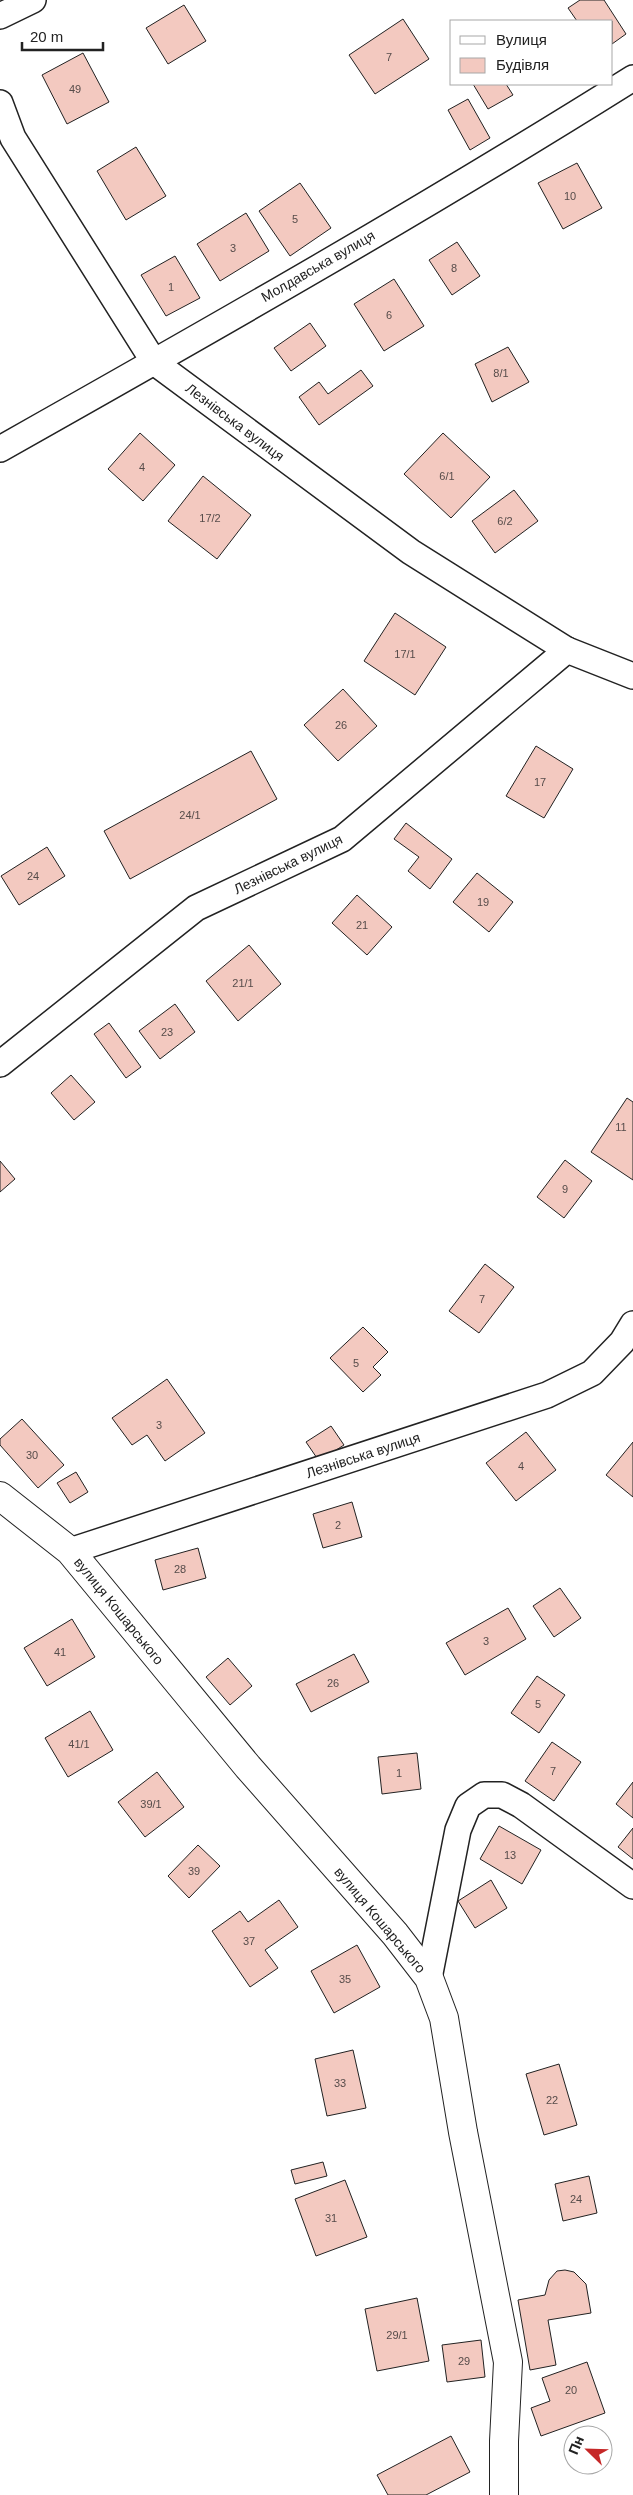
<svg xmlns="http://www.w3.org/2000/svg" width="633" height="2495" font-family="Arial,sans-serif">
<style>
.building{fill:#f3c9c0;stroke:#222}
.lines{fill:none;stroke-linecap:round;stroke-linejoin:round}
.street-casing{stroke:#222;stroke-width:28}
.secondary-casing{stroke:#222;stroke-width:30}
.street{stroke:#fff;stroke-width:25}
.secondary{stroke:#fff;stroke-width:28}
.labels{text-anchor:middle;dominant-baseline:central;stroke-width:4;stroke-linejoin:round;paint-order:stroke}
.number-label{font-size:11px;fill:#564c4a}
.street-label{font-size:14px;fill:#222;stroke:#fff}
</style>
<rect width="100%" height="100%" fill="#fff"/>
<g class="building">
<path d="M 580,0 L 604,0 L 626,34 L 612,44 L 612,21 L 577,21 L 568,8 Z"/>
<path d="M 184,5 L 206,41 L 168,64 L 146,28 Z"/>
<path d="M 403,19 L 429,59 L 375,94 L 349,55 Z"/>
<path d="M 83,53 L 109,102 L 67,124 L 42,75 Z"/>
<path d="M 473,84 L 506,84 L 513,95 L 488,109 Z"/>
<path d="M 468,99 L 490,138 L 470,150 L 448,110 Z"/>
<path d="M 136,147 L 166,196 L 126,220 L 97,171 Z"/>
<path d="M 577,163 L 602,208 L 563,229 L 538,183 Z"/>
<path d="M 300,183 L 331,228 L 290,256 L 259,211 Z"/>
<path d="M 246,213 L 269,251 L 220,281 L 197,244 Z"/>
<path d="M 457,242 L 480,276 L 452,295 L 429,260 Z"/>
<path d="M 175,256 L 200,298 L 166,316 L 141,275 Z"/>
<path d="M 394,279 L 424,326 L 384,351 L 354,304 Z"/>
<path d="M 310,323 L 326,346 L 291,371 L 274,348 Z"/>
<path d="M 508,347 L 529,382 L 492,402 L 475,364 Z"/>
<path d="M 361,370 L 373,386 L 319,425 L 299,397 L 319,382 L 328,394 Z"/>
<path d="M 140,433 L 175,465 L 143,501 L 108,469 Z"/>
<path d="M 443,433 L 490,477 L 451,518 L 404,474 Z"/>
<path d="M 203,476 L 251,515 L 217,559 L 168,521 Z"/>
<path d="M 514,490 L 538,521 L 495,553 L 472,521 Z"/>
<path d="M 395,613 L 446,647 L 415,695 L 364,661 Z"/>
<path d="M 343,689 L 377,726 L 338,761 L 304,725 Z"/>
<path d="M 536,746 L 573,769 L 544,818 L 506,796 Z"/>
<path d="M 251,751 L 277,799 L 130,879 L 104,831 Z"/>
<path d="M 406,823 L 452,859 L 430,889 L 408,871 L 419,857 L 394,839 Z"/>
<path d="M 47,847 L 65,876 L 19,905 L 1,876 Z"/>
<path d="M 477,873 L 513,902 L 489,932 L 453,902 Z"/>
<path d="M 357,895 L 392,927 L 367,955 L 332,923 Z"/>
<path d="M 249,945 L 281,984 L 238,1021 L 206,981 Z"/>
<path d="M 175,1004 L 195,1032 L 160,1059 L 139,1031 Z"/>
<path d="M 109,1023 L 141,1067 L 126,1078 L 94,1034 Z"/>
<path d="M 71,1075 L 95,1102 L 74,1120 L 51,1093 Z"/>
<path d="M 627,1098 L 633,1102 L 633,1180 L 591,1152 Z"/>
<path d="M 565,1160 L 592,1181 L 564,1218 L 537,1197 Z"/>
<path d="M 0,1161 L 15,1179 L 0,1192 Z"/>
<path d="M 485,1264 L 514,1287 L 479,1333 L 449,1311 Z"/>
<path d="M 363,1327 L 388,1352 L 373,1367 L 381,1375 L 363,1392 L 330,1358 Z"/>
<path d="M 167,1379 L 205,1433 L 165,1461 L 147,1435 L 132,1445 L 112,1418 Z"/>
<path d="M 22,1419 L 64,1465 L 38,1488 L 0,1445 L 0,1439 Z"/>
<path d="M 331,1426 L 344,1445 L 319,1461 L 306,1442 Z"/>
<path d="M 526,1432 L 556,1470 L 516,1501 L 486,1463 Z"/>
<path d="M 633,1442 L 633,1497 L 606,1475 Z"/>
<path d="M 76,1472 L 88,1492 L 70,1503 L 57,1483 Z"/>
<path d="M 352,1502 L 362,1537 L 323,1548 L 313,1514 Z"/>
<path d="M 198,1548 L 206,1578 L 163,1590 L 155,1560 Z"/>
<path d="M 560,1588 L 581,1618 L 554,1637 L 533,1606 Z"/>
<path d="M 508,1608 L 526,1639 L 465,1675 L 446,1643 Z"/>
<path d="M 72,1619 L 95,1657 L 47,1686 L 24,1648 Z"/>
<path d="M 354,1654 L 369,1682 L 311,1712 L 296,1684 Z"/>
<path d="M 228,1658 L 252,1686 L 230,1705 L 206,1677 Z"/>
<path d="M 537,1676 L 565,1695 L 539,1733 L 511,1713 Z"/>
<path d="M 90,1711 L 113,1750 L 68,1777 L 45,1738 Z"/>
<path d="M 552,1742 L 581,1762 L 554,1801 L 525,1781 Z"/>
<path d="M 417,1753 L 421,1789 L 382,1794 L 378,1757 Z"/>
<path d="M 157,1772 L 184,1807 L 145,1837 L 118,1802 Z"/>
<path d="M 633,1782 L 633,1818 L 616,1804 Z"/>
<path d="M 499,1826 L 541,1850 L 522,1884 L 480,1859 Z"/>
<path d="M 633,1828 L 633,1859 L 618,1847 Z"/>
<path d="M 198,1845 L 220,1866 L 189,1898 L 168,1876 Z"/>
<path d="M 491,1880 L 507,1908 L 475,1928 L 458,1901 Z"/>
<path d="M 279,1900 L 298,1927 L 265,1950 L 278,1968 L 250,1987 L 212,1931 L 240,1911 L 248,1922 Z"/>
<path d="M 357,1945 L 380,1987 L 334,2013 L 311,1971 Z"/>
<path d="M 353,2050 L 366,2108 L 327,2116 L 315,2059 Z"/>
<path d="M 559,2064 L 577,2125 L 544,2135 L 526,2074 Z"/>
<path d="M 323,2162 L 327,2176 L 295,2184 L 291,2170 Z"/>
<path d="M 589,2176 L 597,2213 L 563,2221 L 555,2184 Z"/>
<path d="M 345,2180 L 367,2237 L 316,2256 L 295,2199 Z"/>
<path d="M 565,2270 L 574,2272 L 586,2284 L 591,2313 L 548,2320 L 556,2365 L 530,2370 L 518,2300 L 545,2295 L 549,2280 L 557,2271 Z"/>
<path d="M 417,2298 L 429,2361 L 377,2371 L 365,2309 Z"/>
<path d="M 481,2340 L 485,2377 L 447,2382 L 442,2345 Z"/>
<path d="M 587,2362 L 605,2413 L 541,2436 L 531,2408 L 550,2401 L 542,2378 Z"/>
<path d="M 451,2436 L 470,2472 L 426,2495 L 388,2495 L 377,2475 Z"/>
</g>
<g class="lines">
<g class="street-casing">
<g id="street">
<path d="M 0,16 L 33,0"/>
<path d="M 0,103 L 13,138 L 154,362 L 411,552 L 567,650 L 633,676"/>
<path d="M 0,449 C 213,329 426,208 633,78"/>
<path d="M 0,1064 L 196,908 L 342,839 L 567,650"/>
<path d="M 70,1551 L 547,1395 L 592,1373 L 622,1342 L 633,1324"/>
<path d="M 429,1978 L 458,1830 L 468,1806 L 484,1795 L 502,1795 L 521,1805 L 633,1886"/>
</g>
</g>
<g class="secondary-casing">
<path id="secondary" d="M 0,1496 L 70,1551 L 248,1767 L 395,1934 L 429,1978 L 444,2018 L 463,2132 L 508,2362 L 504,2441 L 504,2495"/>
</g>
<use href="#street" class="street"/>
<use href="#secondary" class="secondary"/>
</g>
<g class="labels">
<g class="number-label">
<text x="389" y="57">7</text>
<text x="75" y="89">49</text>
<text x="570" y="196">10</text>
<text x="295" y="219">5</text>
<text x="233" y="248">3</text>
<text x="454" y="268">8</text>
<text x="171" y="287">1</text>
<text x="389" y="315">6</text>
<text x="501" y="373">8/1</text>
<text x="142" y="467">4</text>
<text x="447" y="476">6/1</text>
<text x="210" y="518">17/2</text>
<text x="505" y="521">6/2</text>
<text x="405" y="654">17/1</text>
<text x="341" y="725">26</text>
<text x="540" y="782">17</text>
<text x="190" y="815">24/1</text>
<text x="33" y="876">24</text>
<text x="483" y="902">19</text>
<text x="362" y="925">21</text>
<text x="243" y="983">21/1</text>
<text x="167" y="1032">23</text>
<text x="621" y="1127">11</text>
<text x="565" y="1189">9</text>
<text x="482" y="1299">7</text>
<text x="356" y="1363">5</text>
<text x="159" y="1425">3</text>
<text x="32" y="1455">30</text>
<text x="521" y="1466">4</text>
<text x="338" y="1525">2</text>
<text x="180" y="1569">28</text>
<text x="486" y="1641">3</text>
<text x="60" y="1652">41</text>
<text x="333" y="1683">26</text>
<text x="538" y="1704">5</text>
<text x="79" y="1744">41/1</text>
<text x="553" y="1771">7</text>
<text x="399" y="1773">1</text>
<text x="151" y="1804">39/1</text>
<text x="510" y="1855">13</text>
<text x="194" y="1871">39</text>
<text x="249" y="1941">37</text>
<text x="345" y="1979">35</text>
<text x="340" y="2083">33</text>
<text x="552" y="2100">22</text>
<text x="576" y="2199">24</text>
<text x="331" y="2218">31</text>
<text x="397" y="2335">29/1</text>
<text x="464" y="2361">29</text>
<text x="571" y="2390">20</text>
</g>
<g class="street-label">
<text transform="translate(318 266) rotate(-30)">Молдавська вулиця</text>
<text transform="translate(235 422) rotate(37)">Лезнівська вулиця</text>
<text transform="translate(288 864) rotate(-26)">Лезнівська вулиця</text>
<text transform="translate(363 1455) rotate(-18)">Лезнівська вулиця</text>
<text transform="translate(119 1611) rotate(51)">вулиця Кошарського</text>
<text transform="translate(380 1920) rotate(50)">вулиця Кошарського</text>
</g>
</g>
<rect x="450" y="20" width="162" height="65" fill="#ffffff" stroke="#a7a7a7"/>
<rect x="460" y="36" width="25" height="8" fill="#ffffff" stroke="#a7a7a7"/>
<text x="496" y="45" font-size="15" fill="#222222">Вулиця</text>
<rect x="460" y="58" width="25" height="15" fill="#f3c9c0" stroke="#a7a7a7"/>
<text x="496" y="70" font-size="15" fill="#222222">Будівля</text>
<g transform="translate(588 2450) rotate(293)"><circle r="24" fill="#ffffff" stroke="#a7a7a7"/>
<path d="M0-4L9 19L0 12L-9 19Z" fill="#c62828"/>
<text y="-8" font-size="14" font-weight="bold" text-anchor="middle" fill="#222222">Пн</text>
</g>
<path d="M22 42v8h81v-8" fill="none" stroke="#222222" stroke-width="2.5"/>
<text x="30" y="42" font-size="15" fill="#222222" stroke="#ffffff" stroke-width="4" paint-order="stroke">20 m</text>
</svg>
